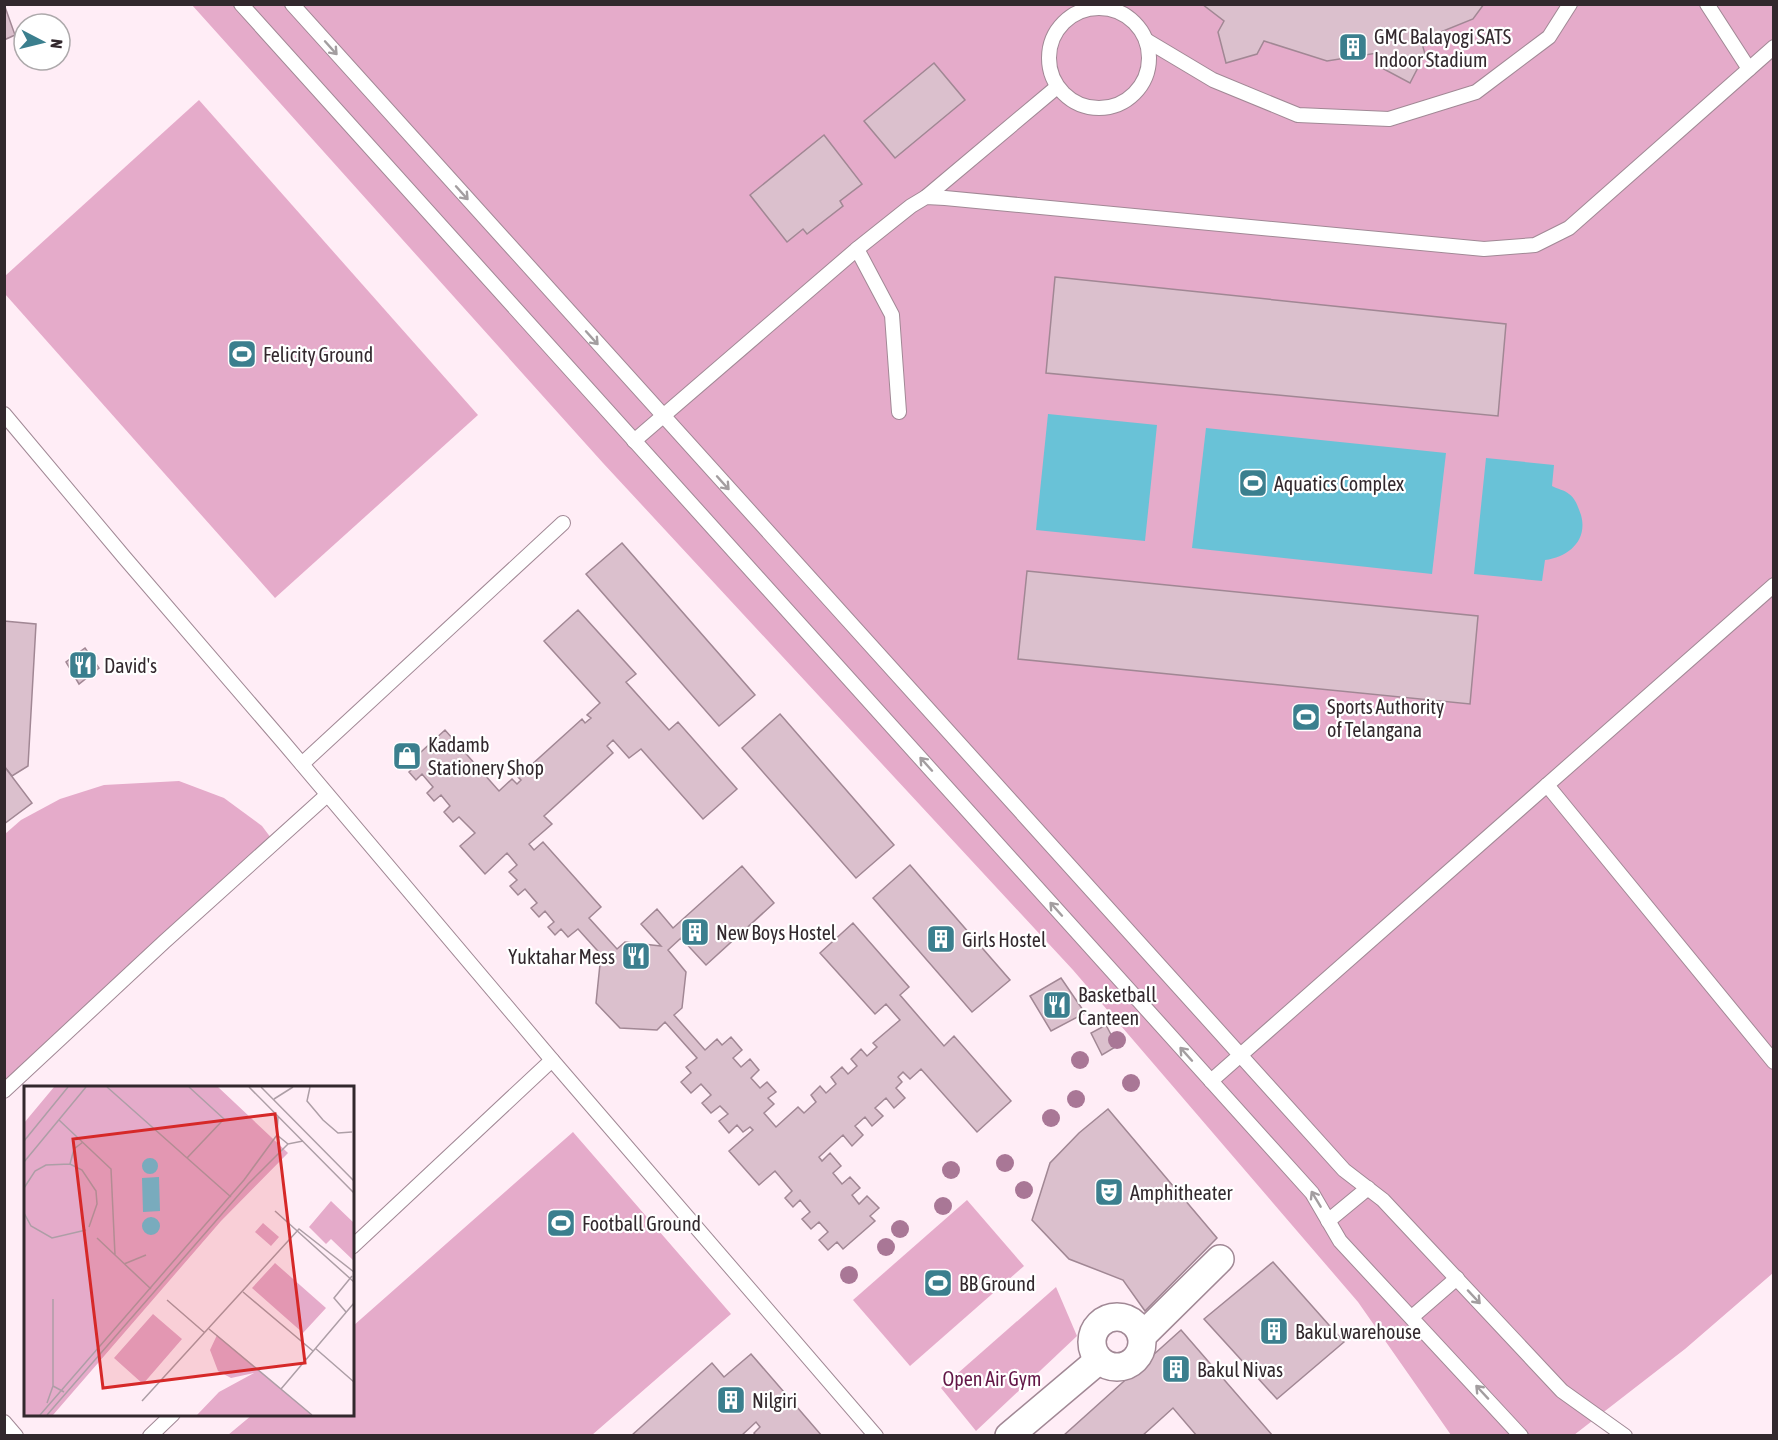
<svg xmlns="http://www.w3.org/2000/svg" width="1778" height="1440" font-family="'Asap Condensed',sans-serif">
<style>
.green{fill:#e5abca}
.water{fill:#69c2d7}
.building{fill:#dbc0cd;stroke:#a18794;stroke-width:1.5}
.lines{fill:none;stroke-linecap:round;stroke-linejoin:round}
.lane-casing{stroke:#a18895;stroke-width:16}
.street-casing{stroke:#a18895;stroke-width:30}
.lane{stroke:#fff;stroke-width:14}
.street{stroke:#fff;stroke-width:27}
.tree{fill:#a97796}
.oneway{stroke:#a39ea0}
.labels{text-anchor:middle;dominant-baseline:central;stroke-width:4.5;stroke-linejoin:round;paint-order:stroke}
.poi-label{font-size:20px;fill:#32282d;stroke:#fff;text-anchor:start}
.park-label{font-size:20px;fill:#631747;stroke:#fff}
.inset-road{fill:none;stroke:#ad9ea6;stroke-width:1.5}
.view{fill:#d62828;fill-opacity:0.15;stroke:#d62828;stroke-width:3}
.inset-edge{fill:none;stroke:#32282d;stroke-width:3}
</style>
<rect width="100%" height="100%" fill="#ffedf6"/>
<g class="green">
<path d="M 192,5 L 1773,5 L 1773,1273 L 1685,1349 L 1574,1435 L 1451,1435 L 1358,1302 L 1073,970 L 603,463 Z"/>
<path d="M 199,100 L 478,415 L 275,598 L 5,294 L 5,276 Z"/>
<path d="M 179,781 L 224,798 L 262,826 L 274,842 L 5,1091 L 5,834 L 21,820 L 60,799 L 104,785 Z"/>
<path d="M 573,1132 L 731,1314 L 592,1435 L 228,1435 L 252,1415 L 352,1414 L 353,1326 Z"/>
<path d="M 967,1200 L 1024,1266 L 910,1366 L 853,1300 Z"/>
<path d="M 1056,1287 L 1077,1336 L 976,1431 L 941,1388 Z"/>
</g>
<g class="water">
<path d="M 1048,414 L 1157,425 L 1145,541 L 1036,530 Z"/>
<path d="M 1206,428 L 1446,453 L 1432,574 L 1192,548 Z"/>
<path d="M 1486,458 L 1554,465 L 1552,486 C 1557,489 1565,490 1569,494 C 1576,499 1578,507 1581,515 C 1588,540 1569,557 1545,560 L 1542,581 L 1474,574 Z"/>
</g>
<g class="building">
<path d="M 4,4 L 15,35 L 4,40 Z"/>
<path d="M 1202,4 L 1484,4 L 1473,19 L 1421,40 L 1425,54 L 1410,83 L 1380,67 L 1377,53 L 1327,61 L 1264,41 L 1257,54 L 1226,63 L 1218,32 L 1224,21 Z"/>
<path d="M 934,63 L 965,100 L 895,158 L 864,121 Z"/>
<path d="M 824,135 L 862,184 L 840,201 L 843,206 L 807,234 L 803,229 L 787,242 L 750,195 Z"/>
<path d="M 1055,277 L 1506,324 L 1498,416 L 1046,373 Z"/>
<path d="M 622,543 L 755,695 L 719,726 L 586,574 Z"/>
<path d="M 1027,571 L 1478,616 L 1470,704 L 1018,659 Z"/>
<path d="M 578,610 L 636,674 L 626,682 L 669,730 L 678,722 L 737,789 L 703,819 L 641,749 L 629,758 L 613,740 L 607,746 L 613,753 L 544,816 L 552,824 L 529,844 L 534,850 L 543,842 L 601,907 L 589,918 L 617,949 L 625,942 L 661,946 L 641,924 L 657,909 L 673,928 L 742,866 L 774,903 L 706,965 L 681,938 L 668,950 L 686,972 L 682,1008 L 674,1015 L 705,1050 L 717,1039 L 722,1045 L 731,1037 L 742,1050 L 733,1058 L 741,1067 L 750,1059 L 759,1070 L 751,1078 L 760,1088 L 767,1082 L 776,1092 L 768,1098 L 774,1104 L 764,1113 L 776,1127 L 798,1107 L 804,1113 L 816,1102 L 811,1095 L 820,1086 L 826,1093 L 836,1084 L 831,1077 L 842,1067 L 848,1074 L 857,1066 L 851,1059 L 861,1049 L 867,1056 L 877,1047 L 873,1043 L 900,1020 L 886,1004 L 875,1014 L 820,953 L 853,923 L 909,987 L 900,995 L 944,1046 L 954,1036 L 1011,1101 L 977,1132 L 921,1069 L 910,1079 L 903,1072 L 898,1077 L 902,1082 L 896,1088 L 905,1098 L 894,1108 L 886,1098 L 875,1108 L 883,1116 L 872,1126 L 865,1117 L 855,1126 L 863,1135 L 852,1146 L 843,1135 L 819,1157 L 822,1161 L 830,1153 L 841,1166 L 833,1173 L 842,1184 L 850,1177 L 860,1188 L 852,1195 L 859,1204 L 867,1196 L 879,1208 L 870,1216 L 875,1221 L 843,1249 L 837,1242 L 828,1250 L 819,1240 L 828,1232 L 819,1222 L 811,1229 L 802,1219 L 810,1212 L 800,1200 L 793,1207 L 785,1198 L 792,1191 L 775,1171 L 759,1185 L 729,1151 L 753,1130 L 750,1127 L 743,1132 L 737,1125 L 729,1133 L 719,1121 L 728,1114 L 720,1106 L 711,1113 L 702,1103 L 711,1095 L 701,1084 L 691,1093 L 681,1082 L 691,1073 L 686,1067 L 697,1058 L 665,1022 L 657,1030 L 620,1028 L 596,1003 L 600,964 L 605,959 L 578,929 L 568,937 L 561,929 L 555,935 L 548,927 L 554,922 L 545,911 L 539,917 L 531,908 L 537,903 L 525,889 L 518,895 L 510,886 L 517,880 L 509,872 L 517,865 L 507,853 L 485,874 L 460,846 L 475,833 L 459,817 L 453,822 L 444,812 L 450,806 L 441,795 L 434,801 L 427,793 L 433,787 L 422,774 L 416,780 L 409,772 L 415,766 L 410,762 L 445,730 L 499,791 L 512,779 L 517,784 L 521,780 L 518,777 L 582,719 L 585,723 L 591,718 L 587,715 L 600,703 L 544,641 Z"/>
<path d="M 4,621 L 36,624 L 28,766 L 12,776 L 4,766 Z"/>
<path d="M 85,648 L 99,668 L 79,684 L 66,662 Z"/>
<path d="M 780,714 L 894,845 L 856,878 L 742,748 Z"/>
<path d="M 4,766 L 32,803 L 4,824 Z"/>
<path d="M 910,865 L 1010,980 L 972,1012 L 873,898 Z"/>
<path d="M 1061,978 L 1085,1013 L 1051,1031 L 1030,996 Z"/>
<path d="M 1106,1025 L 1117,1046 L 1102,1055 L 1091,1033 Z"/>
<path d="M 1108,1109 L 1217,1238 L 1145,1311 L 1123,1280 L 1069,1259 L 1032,1220 L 1050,1163 L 1079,1133 Z"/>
<path d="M 1273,1262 L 1344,1342 L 1277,1399 L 1204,1319 Z"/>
<path d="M 1181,1330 L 1273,1436 L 1197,1436 L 1173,1408 L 1142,1436 L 1063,1436 Z"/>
<path d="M 751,1354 L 822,1436 L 756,1436 L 754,1433 L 760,1427 L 756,1422 L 741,1436 L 631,1436 L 712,1363 L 724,1377 Z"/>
</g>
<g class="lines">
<g class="lane-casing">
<g id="lane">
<path d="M 241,4 L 1312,1193 L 1340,1241 L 1521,1436"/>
<path d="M 292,4 L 1344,1170 L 1383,1200 L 1562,1391 L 1625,1436"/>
<path d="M 1707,4 L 1749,69"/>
<circle cx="1099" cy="58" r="50"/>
<path d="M 1146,40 L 1213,80 L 1298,115 L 1389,119 L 1476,92 L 1549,37 L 1570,4"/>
<path d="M 926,197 L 1057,87"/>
<path d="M 857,249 L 892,315 L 899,412"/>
<path d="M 4,414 L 124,557 L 284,743 L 552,1060 L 876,1436"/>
<path d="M 634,441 L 857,249 L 911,206 L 926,197 L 945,198 L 1484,249 L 1535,245 L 1569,228 L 1774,47"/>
<path d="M 302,764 L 563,523"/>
<path d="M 1547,785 L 1774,1062"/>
<path d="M 1211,1081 L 1774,585"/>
<path d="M 4,1091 L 164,942 L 327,795"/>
<path d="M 1328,1221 L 1368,1188"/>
<path d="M 352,1247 L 552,1060"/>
<path d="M 1412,1317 L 1457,1278"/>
<path d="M 4,1422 L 16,1436"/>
<path d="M 150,1436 L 173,1414"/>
</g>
</g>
<g class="street-casing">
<g id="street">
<circle cx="1117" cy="1342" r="25"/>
<path d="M 1142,1336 L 1220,1259"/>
<path d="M 1009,1436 L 1099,1360"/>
</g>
</g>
<use href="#lane" class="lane"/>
<use href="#street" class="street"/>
</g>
<g class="tree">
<circle cx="1117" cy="1040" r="9"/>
<circle cx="1080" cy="1060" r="9"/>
<circle cx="1131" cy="1083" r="9"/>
<circle cx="1076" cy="1099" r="9"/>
<circle cx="1051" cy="1118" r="9"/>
<circle cx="1005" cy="1163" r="9"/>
<circle cx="951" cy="1170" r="9"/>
<circle cx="1024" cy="1190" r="9"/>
<circle cx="943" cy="1206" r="9"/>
<circle cx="900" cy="1229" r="9"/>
<circle cx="886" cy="1247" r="9"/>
<circle cx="849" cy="1275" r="9"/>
</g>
<defs><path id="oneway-shaft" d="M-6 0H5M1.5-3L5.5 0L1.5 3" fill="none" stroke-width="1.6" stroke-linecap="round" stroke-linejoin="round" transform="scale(1.5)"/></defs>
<g class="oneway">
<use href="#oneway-shaft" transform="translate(331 48) rotate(48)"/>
<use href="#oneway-shaft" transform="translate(462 193) rotate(48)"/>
<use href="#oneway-shaft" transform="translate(592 338) rotate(48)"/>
<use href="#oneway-shaft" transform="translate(723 483) rotate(48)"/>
<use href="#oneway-shaft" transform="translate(926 764) rotate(-132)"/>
<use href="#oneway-shaft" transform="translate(1056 909) rotate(-132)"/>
<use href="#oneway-shaft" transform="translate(1186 1054) rotate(-132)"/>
<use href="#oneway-shaft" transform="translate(1316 1199) rotate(-121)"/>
<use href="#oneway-shaft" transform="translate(1474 1297) rotate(47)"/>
<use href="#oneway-shaft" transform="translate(1482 1392) rotate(-133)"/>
</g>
<defs>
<g id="building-square" transform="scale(1.5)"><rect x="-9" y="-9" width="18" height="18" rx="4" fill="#3b7f8e" stroke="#fff"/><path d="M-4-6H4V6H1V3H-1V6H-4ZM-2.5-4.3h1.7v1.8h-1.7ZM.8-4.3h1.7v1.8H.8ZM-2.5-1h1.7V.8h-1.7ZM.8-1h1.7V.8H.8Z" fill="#fff"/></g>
<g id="stadium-square" transform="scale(1.5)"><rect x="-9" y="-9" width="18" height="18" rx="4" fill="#3b7f8e" stroke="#fff"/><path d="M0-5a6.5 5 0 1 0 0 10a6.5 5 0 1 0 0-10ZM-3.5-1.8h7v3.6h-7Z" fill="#fff"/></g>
<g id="restaurant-square" transform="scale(1.5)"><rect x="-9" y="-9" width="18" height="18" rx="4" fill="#3b7f8e" stroke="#fff"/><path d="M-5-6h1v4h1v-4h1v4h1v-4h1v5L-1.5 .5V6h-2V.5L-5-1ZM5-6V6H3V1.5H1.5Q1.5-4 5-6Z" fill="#fff"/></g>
<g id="shop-square" transform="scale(1.5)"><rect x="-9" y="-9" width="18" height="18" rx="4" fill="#3b7f8e" stroke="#fff"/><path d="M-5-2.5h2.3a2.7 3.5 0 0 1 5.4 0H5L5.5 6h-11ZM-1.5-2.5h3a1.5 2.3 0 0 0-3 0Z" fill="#fff"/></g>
<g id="theatre-square" transform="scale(1.5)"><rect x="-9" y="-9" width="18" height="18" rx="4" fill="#3b7f8e" stroke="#fff"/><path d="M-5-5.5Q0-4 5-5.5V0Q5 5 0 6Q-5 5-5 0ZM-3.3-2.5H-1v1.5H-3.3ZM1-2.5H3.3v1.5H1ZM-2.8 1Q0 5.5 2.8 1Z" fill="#fff"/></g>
</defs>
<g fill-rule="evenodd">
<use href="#building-square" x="1353" y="47"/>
<use href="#stadium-square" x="242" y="354"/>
<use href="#stadium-square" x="1253" y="483"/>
<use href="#restaurant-square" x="83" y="665"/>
<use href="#stadium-square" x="1306" y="717"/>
<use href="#shop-square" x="407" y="756"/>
<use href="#building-square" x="695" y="932"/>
<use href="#building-square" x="941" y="939"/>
<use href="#restaurant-square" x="636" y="956"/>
<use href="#restaurant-square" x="1057" y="1005"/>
<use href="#theatre-square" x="1109" y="1192"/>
<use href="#stadium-square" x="561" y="1223"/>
<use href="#stadium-square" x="938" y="1283"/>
<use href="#building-square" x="1274" y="1331"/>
<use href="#building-square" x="1176" y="1369"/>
<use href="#building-square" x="731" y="1400"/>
</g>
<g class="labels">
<g class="poi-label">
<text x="1374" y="36">GMC Balayogi SATS<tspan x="1374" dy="23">Indoor Stadium</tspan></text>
<text x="263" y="354">Felicity Ground</text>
<text x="1274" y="483">Aquatics Complex</text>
<text x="104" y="665">David's</text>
<text x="1327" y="706">Sports Authority<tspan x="1327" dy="23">of Telangana</tspan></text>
<text x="428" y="744">Kadamb<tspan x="428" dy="23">Stationery Shop</tspan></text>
<text x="716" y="932">New Boys Hostel</text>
<text x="962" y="939">Girls Hostel</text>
<text x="615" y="956" text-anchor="end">Yuktahar Mess</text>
<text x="1078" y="994">Basketball<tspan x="1078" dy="23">Canteen</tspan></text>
<text x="1130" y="1192">Amphitheater</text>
<text x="582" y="1223">Football Ground</text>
<text x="959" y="1283">BB Ground</text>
<text x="1295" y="1331">Bakul warehouse</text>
<text x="1197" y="1369">Bakul Nivas</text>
<text x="752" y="1400">Nilgiri</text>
</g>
<g class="park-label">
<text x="992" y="1378">Open Air Gym</text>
</g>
</g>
<g transform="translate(24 1086)">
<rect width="330" height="330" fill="#ffedf6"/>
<path d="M 30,1 L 194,1 L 264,67 L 197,135 L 29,329 L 0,329 L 0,37 ZM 307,115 L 330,137 L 330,175 L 307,153 L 302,158 L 285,141 ZM 239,137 L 255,151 L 247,160 L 231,146 ZM 251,177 L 302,222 L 279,247 L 228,202 ZM 129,228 L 158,253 L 119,298 L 90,272 ZM 193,249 L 288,329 L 173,329 L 195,306 L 230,287 L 207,292 L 194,285 L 186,264 Z" fill="#e5abca"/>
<path d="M118 80a8 8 0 1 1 16 0a8 8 0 1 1-16 0ZM 135,91 L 136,125 L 119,126 L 118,92 ZM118 140a9 9 0 1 1 18 0a9 9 0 1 1-18 0Z" fill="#69c2d7"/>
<path class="inset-road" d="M 83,1 L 207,111M 225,1 L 330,107M 237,1 L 330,95M 286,1 L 283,15 L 299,34 L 314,47 L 328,46M 250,13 L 269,1M 254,30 L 253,49 L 264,58 L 279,55M 35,34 L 87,83 L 91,169 L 127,203M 0,55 L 44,1M 163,72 L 200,33 L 165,1M 0,76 L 62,1M 46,78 L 50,63 L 59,56M 0,102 L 11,85 L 22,79 L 46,78 L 58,84 L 72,105 L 73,118 L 65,141M 251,125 L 330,196M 0,127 L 7,140 L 28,152 L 62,144M 73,152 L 91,169M 100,178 L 122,169M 219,206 L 289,265M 29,213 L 29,300 L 40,306M 143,214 L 181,247M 322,226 L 310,212 L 328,190M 185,243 L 288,329M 291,262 L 330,296M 257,303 L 330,217M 118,315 L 275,143 L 330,186M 23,317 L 29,300M 16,329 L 220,94 L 253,49M 23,329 L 224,98 L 264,58"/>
<path class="view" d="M 251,28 L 281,277 L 79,302 L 49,53 Z"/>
<rect width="330" height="330" class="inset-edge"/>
</g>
<rect width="1778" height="1440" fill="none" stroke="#32282d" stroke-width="12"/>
<g transform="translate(42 42) rotate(97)"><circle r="28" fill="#ffffff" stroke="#ada9ab" stroke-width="1.5"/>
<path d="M0-4.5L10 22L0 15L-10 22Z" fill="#3b7f8e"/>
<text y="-9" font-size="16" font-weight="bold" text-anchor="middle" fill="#32282d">N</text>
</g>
</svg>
